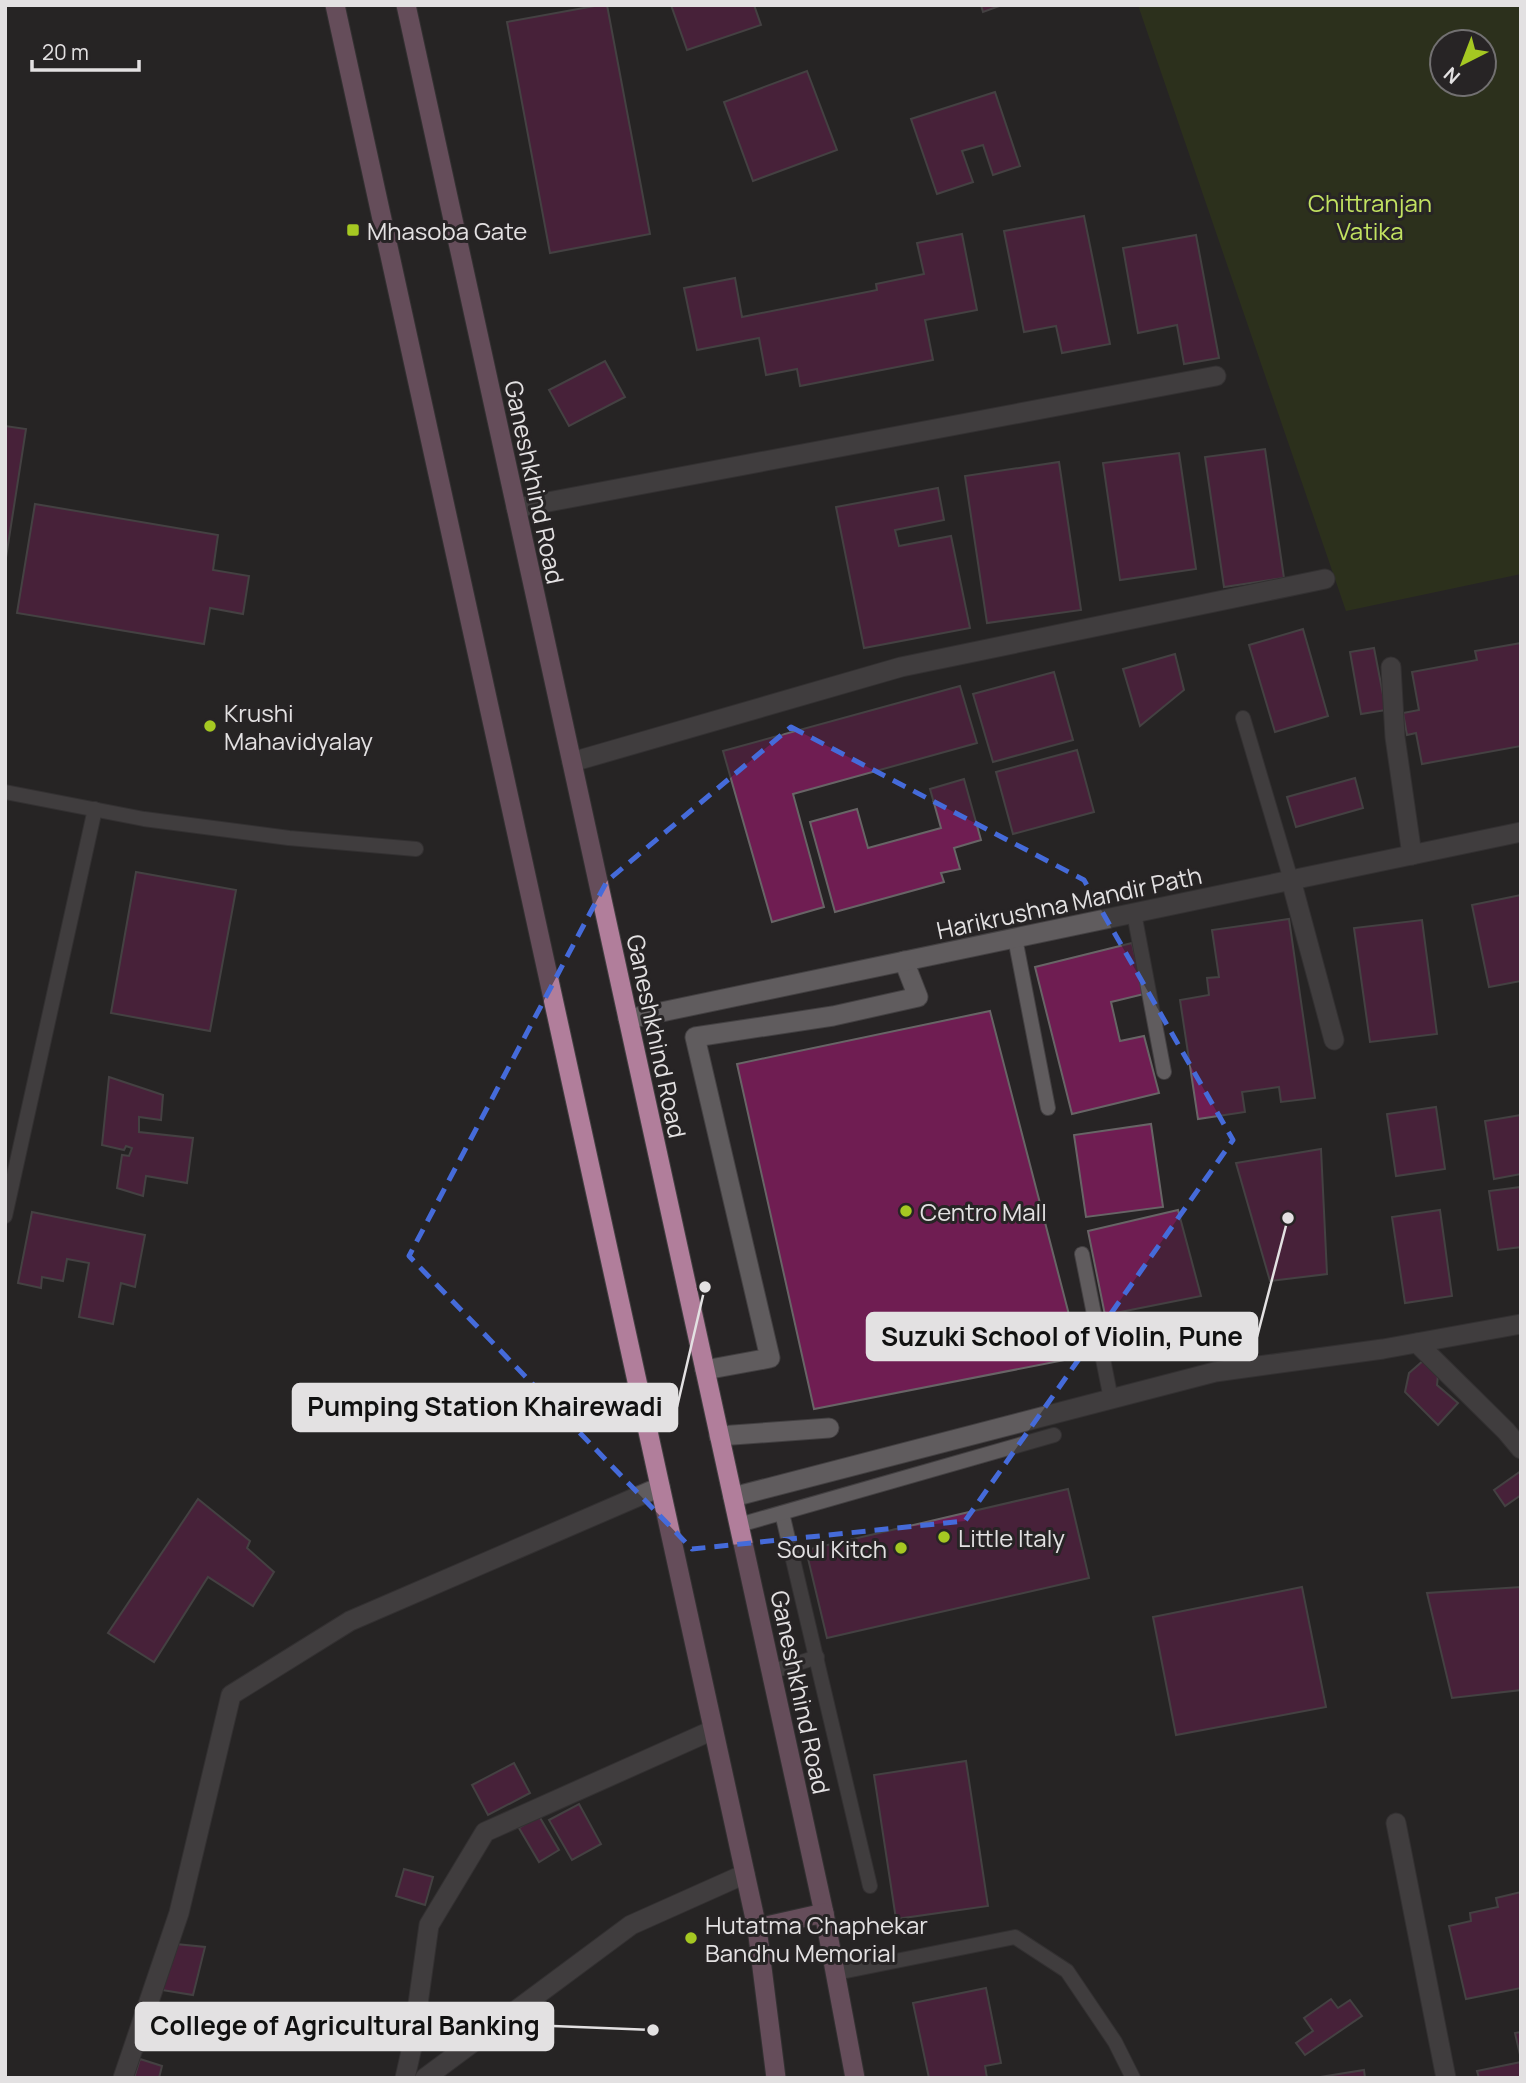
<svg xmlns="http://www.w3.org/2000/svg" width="1526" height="2083" font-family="Manrope,sans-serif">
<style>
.green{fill:#343f13;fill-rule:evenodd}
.building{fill:#6f1d52;stroke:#686466;stroke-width:2}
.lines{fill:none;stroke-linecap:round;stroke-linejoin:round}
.service-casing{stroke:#434042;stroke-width:16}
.minor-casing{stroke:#434042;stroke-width:21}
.tertiary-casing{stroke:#434042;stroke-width:21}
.primary-casing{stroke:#434042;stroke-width:21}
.service{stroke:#605c5e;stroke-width:14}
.minor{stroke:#605c5e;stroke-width:19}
.tertiary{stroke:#605c5e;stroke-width:19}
.primary{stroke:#b17e9b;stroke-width:19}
.marked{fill:none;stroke:#456bda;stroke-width:5;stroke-dasharray:14 9;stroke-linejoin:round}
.poi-dot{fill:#a5c822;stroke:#272425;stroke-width:2.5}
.labels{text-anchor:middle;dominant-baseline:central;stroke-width:6;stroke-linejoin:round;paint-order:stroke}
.park-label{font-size:24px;fill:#c2e261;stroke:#272425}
.poi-label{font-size:24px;fill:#e3e1e2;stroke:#272425;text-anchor:start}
.street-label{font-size:24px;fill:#e3e1e2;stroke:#272425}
.leader{fill:none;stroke:#e3e1e2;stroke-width:2.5}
.callout-dot{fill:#e3e1e2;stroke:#272425;stroke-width:2.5}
.callout{fill:#e3e1e2;stroke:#e3e1e2;stroke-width:2.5}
.callout-label{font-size:26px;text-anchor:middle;font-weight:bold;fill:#111}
</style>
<rect width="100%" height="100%" fill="#272425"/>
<path class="green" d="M 1138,5 L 1521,5 L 1521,574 L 1346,611 ZM 1442,42 L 1484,42 L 1484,84 L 1442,84 Z"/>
<g class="building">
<path d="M 600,5 L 607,5 L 650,234 L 550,253 L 507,22 Z"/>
<path d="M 671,5 L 754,5 L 761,25 L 687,50 Z"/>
<path d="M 981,5 L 1002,5 L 983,12 Z"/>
<path d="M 807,71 L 837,150 L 753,181 L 724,102 Z"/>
<path d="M 995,92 L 1020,166 L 993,175 L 983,145 L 962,151 L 973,182 L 937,194 L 911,119 Z"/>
<path d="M 1084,216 L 1110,344 L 1062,353 L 1056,326 L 1024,332 L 1004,231 Z"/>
<path d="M 962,234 L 977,310 L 925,320 L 933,360 L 800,386 L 797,369 L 766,375 L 759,338 L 697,350 L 684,288 L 735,278 L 742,317 L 877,290 L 876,284 L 924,274 L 917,243 Z"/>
<path d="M 1196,235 L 1219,358 L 1184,364 L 1177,325 L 1138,333 L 1123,248 Z"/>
<path d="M 605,361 L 625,397 L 569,426 L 549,390 Z"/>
<path d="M 5,426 L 26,429 L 5,564 Z"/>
<path d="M 1265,449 L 1284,578 L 1224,587 L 1205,457 Z"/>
<path d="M 1179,453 L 1196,569 L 1120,580 L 1103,463 Z"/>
<path d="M 1059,462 L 1081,610 L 987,623 L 965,476 Z"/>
<path d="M 938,488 L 944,520 L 895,530 L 899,546 L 951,536 L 970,628 L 864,648 L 836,507 Z"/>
<path d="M 35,504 L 218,535 L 213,570 L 249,576 L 243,614 L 210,608 L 204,644 L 17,613 Z"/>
<path d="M 1303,629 L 1328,716 L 1275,732 L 1249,645 Z"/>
<path d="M 1521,643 L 1521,746 L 1422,764 L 1416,733 L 1407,735 L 1403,713 L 1419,710 L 1412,672 L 1477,660 L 1475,651 Z"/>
<path d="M 1374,648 L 1386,710 L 1361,714 L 1350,652 Z"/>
<path d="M 1175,654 L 1184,690 L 1140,726 L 1123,669 Z"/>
<path d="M 1054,672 L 1073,740 L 993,762 L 973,694 Z"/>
<path d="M 960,686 L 977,743 L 793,794 L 824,907 L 772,922 L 723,751 Z"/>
<path d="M 1077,750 L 1094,812 L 1013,834 L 996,772 Z"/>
<path d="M 1355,778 L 1363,808 L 1296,827 L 1287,797 Z"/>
<path d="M 964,779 L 981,840 L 954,848 L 960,869 L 941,873 L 944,882 L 835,912 L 810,822 L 857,809 L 868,848 L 941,828 L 930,789 Z"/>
<path d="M 136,872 L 236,890 L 210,1031 L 111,1013 Z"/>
<path d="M 1521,895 L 1521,981 L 1489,987 L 1472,905 Z"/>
<path d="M 1289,919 L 1315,1098 L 1281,1102 L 1279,1087 L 1242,1092 L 1245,1112 L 1198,1119 L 1180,1000 L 1209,995 L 1207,978 L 1219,977 L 1212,930 Z"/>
<path d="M 1422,920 L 1437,1034 L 1370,1042 L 1354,928 Z"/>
<path d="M 1132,943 L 1144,994 L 1111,1002 L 1120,1041 L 1144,1036 L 1159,1093 L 1072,1114 L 1035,967 Z"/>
<path d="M 990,1011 L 1080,1357 L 814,1409 L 737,1064 Z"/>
<path d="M 109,1077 L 163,1095 L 161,1120 L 139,1117 L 139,1132 L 193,1138 L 187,1183 L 146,1176 L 143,1196 L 117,1188 L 122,1155 L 129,1156 L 132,1148 L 126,1146 L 124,1150 L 102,1145 Z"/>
<path d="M 1436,1107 L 1445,1169 L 1396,1176 L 1387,1114 Z"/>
<path d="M 1521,1115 L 1521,1174 L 1494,1179 L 1485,1121 Z"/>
<path d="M 1151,1124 L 1163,1207 L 1086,1217 L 1074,1135 Z"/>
<path d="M 1321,1149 L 1327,1274 L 1270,1281 L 1236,1163 Z"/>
<path d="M 1521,1187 L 1521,1247 L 1498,1250 L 1489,1191 Z"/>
<path d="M 1178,1210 L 1201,1296 L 1105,1315 L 1088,1231 Z"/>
<path d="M 1440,1210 L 1452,1296 L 1405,1303 L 1392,1217 Z"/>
<path d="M 32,1212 L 145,1235 L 135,1287 L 121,1283 L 113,1324 L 79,1317 L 89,1263 L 67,1259 L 63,1281 L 42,1277 L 41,1288 L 18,1283 Z"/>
<path d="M 1424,1360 L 1438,1375 L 1437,1385 L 1458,1403 L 1438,1425 L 1405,1392 L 1409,1373 Z"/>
<path d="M 1521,1471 L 1521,1495 L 1505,1506 L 1494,1490 Z"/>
<path d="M 1068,1489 L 1089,1578 L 827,1638 L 806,1550 Z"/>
<path d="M 198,1499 L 250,1541 L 247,1548 L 274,1572 L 253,1606 L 208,1577 L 154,1662 L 108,1633 Z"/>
<path d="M 1302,1587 L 1326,1707 L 1176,1735 L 1153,1617 Z"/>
<path d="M 1521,1587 L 1521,1690 L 1452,1698 L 1427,1593 Z"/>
<path d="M 966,1761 L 988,1906 L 896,1919 L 874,1775 Z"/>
<path d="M 514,1763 L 530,1793 L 488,1815 L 472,1785 Z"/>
<path d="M 579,1804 L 601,1844 L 572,1860 L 549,1820 Z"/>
<path d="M 539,1816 L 559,1850 L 539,1862 L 519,1828 Z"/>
<path d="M 404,1869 L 433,1877 L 425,1905 L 396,1896 Z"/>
<path d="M 1521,1892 L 1521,1988 L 1466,1999 L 1449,1926 L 1471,1921 L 1470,1913 L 1498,1907 L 1496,1898 Z"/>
<path d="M 176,1944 L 205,1947 L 193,1995 L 162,1990 Z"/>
<path d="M 986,1988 L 1001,2063 L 985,2066 L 987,2078 L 929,2078 L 913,2003 Z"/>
<path d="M 1331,1999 L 1338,2008 L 1350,2000 L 1362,2016 L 1305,2055 L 1296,2043 L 1313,2031 L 1304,2018 Z"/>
<path d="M 1521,2032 L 1521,2059 L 1515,2033 Z"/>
<path d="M 140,2059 L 162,2066 L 159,2078 L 134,2078 Z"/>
<path d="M 1521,2062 L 1521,2078 L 1479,2078 L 1477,2071 Z"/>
<path d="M 1364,2070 L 1365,2078 L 1314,2078 Z"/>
</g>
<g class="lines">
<g class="service-casing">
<g id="service">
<path d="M 1243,718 L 1291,880"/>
<path d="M 5,792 L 144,819 L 289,838 L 416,849"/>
<path d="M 1134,913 L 1164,1072"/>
<path d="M 1015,938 L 1048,1108"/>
<path d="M 5,1216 L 95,809"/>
<path d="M 1082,1254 L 1111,1399"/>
<path d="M 782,1513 L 870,1886"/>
<path d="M 739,1525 L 1054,1435"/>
<path d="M 771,1672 L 817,1657"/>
<path d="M 836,1973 L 1015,1937 L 1067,1971 L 1115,2042 L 1133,2078"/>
</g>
</g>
<g class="minor-casing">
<g id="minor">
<path d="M 516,508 L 1216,376"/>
<path d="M 1391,667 L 1395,737 L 1412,855"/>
<path d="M 572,762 L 901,667 L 1325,579"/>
<path d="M 1291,880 L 1334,1040"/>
<path d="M 1417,1343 L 1506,1431 L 1521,1449"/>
<path d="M 705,1370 L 770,1358 L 695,1037 L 833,1016 L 918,997 L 904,961"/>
<path d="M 719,1436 L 829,1428"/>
<path d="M 733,1497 L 1215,1372 L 1383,1349 L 1521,1324"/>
<path d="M 1396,1823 L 1446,2078"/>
<path d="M 123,2078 L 179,1913 L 231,1695 L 350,1621 L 660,1487"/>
<path d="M 405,2078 L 412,2047 L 429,1925 L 485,1832 L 713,1730"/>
<path d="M 425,2078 L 631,1925 L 745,1874"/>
</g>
</g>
<g class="tertiary-casing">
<path id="tertiary" d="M 628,1019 L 1521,832"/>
</g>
<g class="primary-casing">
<g id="primary">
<path d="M 335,5 L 757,1928 L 776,2078"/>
<path d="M 406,5 L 824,1913 L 855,2078"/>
<path d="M 757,1928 L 824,1913"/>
</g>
</g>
<use href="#service" class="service"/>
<use href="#minor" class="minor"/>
<use href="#tertiary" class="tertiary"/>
<use href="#primary" class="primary"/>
</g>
<path d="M0 0H1526V2083H0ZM 791,727 L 1084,880 L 1233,1140 L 965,1521 L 692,1549 L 409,1256 L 607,881 Z" fill="#272425" fill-opacity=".55" fill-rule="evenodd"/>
<path class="marked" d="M 791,727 L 1084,880 L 1233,1140 L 965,1521 L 692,1549 L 409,1256 L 607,881 Z"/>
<g class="poi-dot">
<rect x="346" y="223" width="14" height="14" rx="3.5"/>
<circle cx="210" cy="726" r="7"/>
<circle cx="906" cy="1211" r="7"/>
<circle cx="944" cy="1537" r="7"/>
<circle cx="901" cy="1548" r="7"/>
<circle cx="691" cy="1938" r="7"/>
</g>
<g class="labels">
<g class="park-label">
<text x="1370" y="202">Chittranjan<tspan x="1370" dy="28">Vatika</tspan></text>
</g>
<g class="poi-label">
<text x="367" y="230">Mhasoba Gate</text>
<text x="224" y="712">Krushi<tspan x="224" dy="28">Mahavidyalay</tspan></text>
<text x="920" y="1211">Centro Mall</text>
<text x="958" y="1537">Little Italy</text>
<text x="887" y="1548" text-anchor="end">Soul Kitch</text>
<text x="705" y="1924">Hutatma Chaphekar<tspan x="705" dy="28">Bandhu Memorial</tspan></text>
</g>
<g class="street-label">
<text transform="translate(535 482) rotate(78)">Ganeshkhind Road</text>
<text transform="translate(1069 902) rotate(-12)">Harikrushna Mandir Path</text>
<text transform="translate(657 1036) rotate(78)">Ganeshkhind Road</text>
<text transform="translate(801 1692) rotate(78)">Ganeshkhind Road</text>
</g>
</g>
<path class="leader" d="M1288 1218L1257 1337M705 1287L677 1407M653 2030L553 2026"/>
<g class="callout-dot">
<circle cx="1288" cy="1218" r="7"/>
<circle cx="705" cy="1287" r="7"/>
<circle cx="653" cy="2030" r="7"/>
</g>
<g class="callout">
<rect x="867" y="1313" width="390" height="47" rx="7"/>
<rect x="293" y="1384" width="384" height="47" rx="7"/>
<rect x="136" y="2003" width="417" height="47" rx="7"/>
</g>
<g class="callout-label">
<text x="1062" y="1346">Suzuki School of Violin, Pune</text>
<text x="485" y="1416">Pumping Station Khairewadi</text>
<text x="345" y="2035">College of Agricultural Banking</text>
</g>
<rect width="1526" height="2083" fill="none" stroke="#e3e1e2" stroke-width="14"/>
<g transform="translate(1463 63) rotate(222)"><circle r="33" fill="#272425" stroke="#727071" stroke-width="2"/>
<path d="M0-5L12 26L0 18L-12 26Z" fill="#a5c822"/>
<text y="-10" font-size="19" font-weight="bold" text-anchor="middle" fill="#e3e1e2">N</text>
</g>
<path d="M32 60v10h107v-10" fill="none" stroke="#e3e1e2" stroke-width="3.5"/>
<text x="42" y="60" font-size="21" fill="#e3e1e2" stroke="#272425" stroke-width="5" paint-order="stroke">20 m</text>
</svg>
